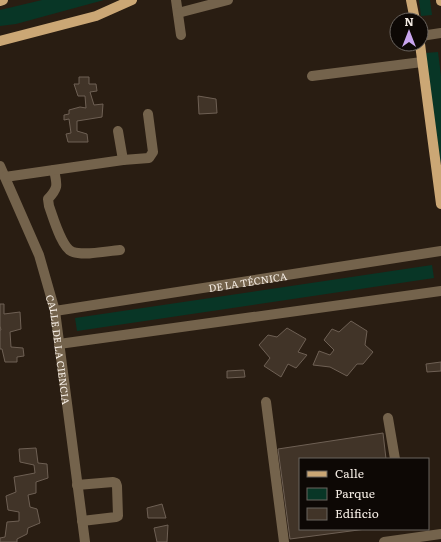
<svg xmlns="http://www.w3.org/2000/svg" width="441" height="542" font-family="Literata,serif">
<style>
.green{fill:#083626}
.building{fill:#413428;stroke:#6e6054}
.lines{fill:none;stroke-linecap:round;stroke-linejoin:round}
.minor{stroke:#74634c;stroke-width:10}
.major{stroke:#cba775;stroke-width:10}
.labels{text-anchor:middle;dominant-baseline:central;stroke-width:3;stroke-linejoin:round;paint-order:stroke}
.street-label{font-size:10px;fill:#f5ede5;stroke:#0d0805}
</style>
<rect width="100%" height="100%" fill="#291d12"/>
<g class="green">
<path d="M 42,0 L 104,0 L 16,24 L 0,26 L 0,10 Z"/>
<path d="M 419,0 L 430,0 L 432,15 L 421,16 Z"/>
<path d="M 438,52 L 441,76 L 441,166 L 425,53 Z"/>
<path d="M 432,265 L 434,278 L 77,331 L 75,318 Z"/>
</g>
<g class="building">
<path d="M 79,77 L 89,77 L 89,84 L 96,84 L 97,91 L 90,92 L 94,105 L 103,104 L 102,117 L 77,121 L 77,131 L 87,134 L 88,142 L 68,142 L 66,134 L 71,133 L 69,119 L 64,120 L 64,115 L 69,114 L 69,110 L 80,107 L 86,108 L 85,96 L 78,96 L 74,84 L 79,84 Z"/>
<path d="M 198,96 L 216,99 L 217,113 L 199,114 Z"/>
<path d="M 0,304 L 4,304 L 4,314 L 20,312 L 21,329 L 10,332 L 11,347 L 23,348 L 24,356 L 17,357 L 17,362 L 5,362 L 2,349 L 0,349 L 0,330 L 1,330 L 0,326 Z"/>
<path d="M 351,321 L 367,331 L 365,345 L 373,352 L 363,364 L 357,364 L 347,376 L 330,367 L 313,365 L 319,351 L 330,355 L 334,350 L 324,340 L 332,329 L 339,332 Z"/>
<path d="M 287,328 L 306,339 L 298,352 L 307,355 L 296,368 L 288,364 L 281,377 L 264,366 L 270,358 L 259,345 L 268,335 L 277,337 Z"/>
<path d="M 441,362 L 441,371 L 427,372 L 426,364 Z"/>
<path d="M 244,370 L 245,377 L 227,378 L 227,371 Z"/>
<path d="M 383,433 L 386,459 L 300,459 L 300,529 L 366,529 L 290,539 L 278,449 Z"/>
<path d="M 36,448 L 38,463 L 47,464 L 48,478 L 36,482 L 36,493 L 28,495 L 30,507 L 37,509 L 40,523 L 28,528 L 27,534 L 17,539 L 17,542 L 0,542 L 0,538 L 5,537 L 7,522 L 19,521 L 19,512 L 8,510 L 6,496 L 16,492 L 14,477 L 35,473 L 34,465 L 20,462 L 19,449 Z"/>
<path d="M 162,504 L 166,518 L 148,518 L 147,508 Z"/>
<path d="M 168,525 L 167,542 L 157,542 L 154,528 Z"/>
</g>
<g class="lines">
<g class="minor">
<path d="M 176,0 L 181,35"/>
<path d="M 178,13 L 228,0"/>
<path d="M 421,36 L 441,33"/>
<path d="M 312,76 L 422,62"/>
<path d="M 118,131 L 123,160"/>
<path id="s1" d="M 0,166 L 39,255 L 55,311 L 85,542"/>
<path d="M 54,170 C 57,185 59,187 48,199 L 49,206 C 53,217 62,249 73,252 C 85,256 107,251 120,250"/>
<path d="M 5,177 L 123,160 L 149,158 L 153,152 L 148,114"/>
<path id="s2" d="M 55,311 L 441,251"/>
<path d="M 59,344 L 441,291"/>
<path d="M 266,402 L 284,542"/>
<path d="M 388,418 L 395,459"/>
<path d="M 77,485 L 113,482 L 116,483 L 117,486 L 118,516 L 116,517 L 82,521"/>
<path d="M 384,542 L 441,534"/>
</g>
<g class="major">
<path d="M 411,0 L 415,20"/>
<path d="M 441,0 L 441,1"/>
<path d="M 0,1 L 3,0"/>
<path d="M 0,41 L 96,16 L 132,0"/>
<path d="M 420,44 L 441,204"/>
</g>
</g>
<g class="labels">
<g class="street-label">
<text stroke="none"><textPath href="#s2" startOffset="195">DE LA TÉCNICA</textPath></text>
<text stroke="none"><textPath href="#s1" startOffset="194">CALLE DE LA CIENCIA</textPath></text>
</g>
</g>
<rect x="299" y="458" width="130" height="72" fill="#0d0805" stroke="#6a645f"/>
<rect x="307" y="471" width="20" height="6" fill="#cba775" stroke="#6a645f"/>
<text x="335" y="478" font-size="12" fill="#f5ede5">Calle</text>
<rect x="307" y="488" width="20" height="12" fill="#083626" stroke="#6a645f"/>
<text x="335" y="498" font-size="12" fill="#f5ede5">Parque</text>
<rect x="307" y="508" width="20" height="12" fill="#413428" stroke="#6a645f"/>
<text x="335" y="518" font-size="12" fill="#f5ede5">Edificio</text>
<g transform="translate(409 32)"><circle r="19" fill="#0d0805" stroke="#6a645f"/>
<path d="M0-3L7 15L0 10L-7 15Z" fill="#c9a5ee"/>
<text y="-6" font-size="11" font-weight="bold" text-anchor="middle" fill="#f5ede5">N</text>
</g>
</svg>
